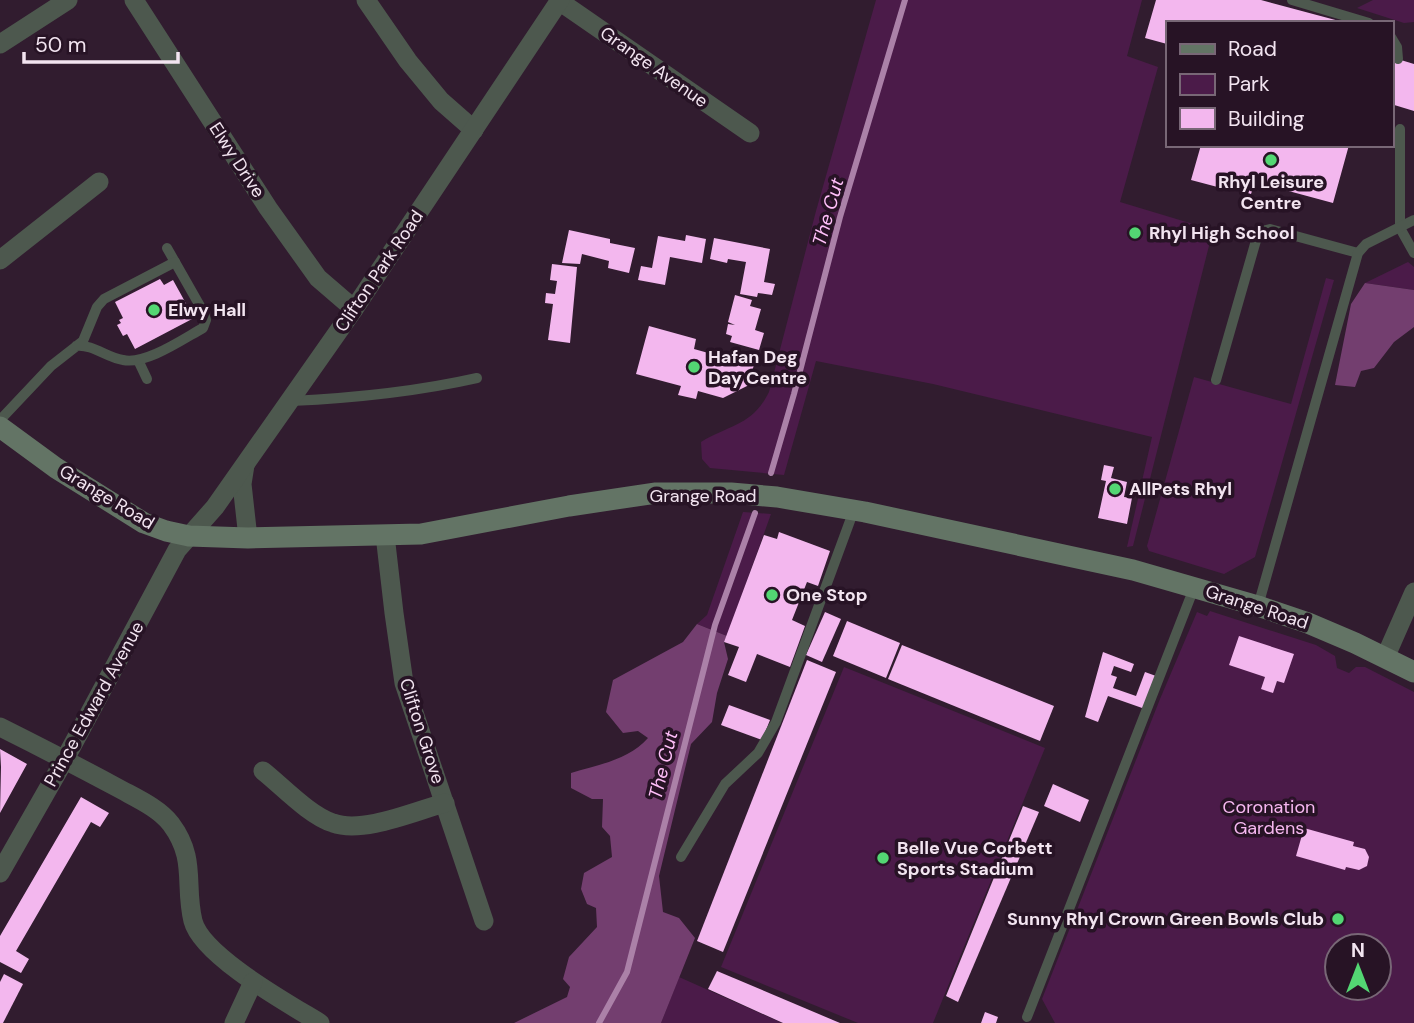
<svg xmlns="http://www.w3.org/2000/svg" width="1414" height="1023" font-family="'DM Sans',sans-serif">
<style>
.green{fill:#4b1b49;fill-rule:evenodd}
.forest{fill:#733e6f}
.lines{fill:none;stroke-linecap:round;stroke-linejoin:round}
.stream{stroke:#ab81a8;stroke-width:6}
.building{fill:#f3b7ee}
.service{stroke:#4d584e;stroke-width:10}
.minor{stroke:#4d584e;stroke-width:19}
.secondary{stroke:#637465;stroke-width:21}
.poi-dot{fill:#53d673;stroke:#271325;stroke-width:2.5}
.labels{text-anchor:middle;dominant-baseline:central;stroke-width:7;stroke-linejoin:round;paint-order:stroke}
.street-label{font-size:18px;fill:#f2e4f0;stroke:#271325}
.poi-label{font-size:18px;font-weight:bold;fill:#f2e4f0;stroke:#271325;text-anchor:start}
.park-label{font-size:18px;fill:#f7b8f1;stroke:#271325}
.water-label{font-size:19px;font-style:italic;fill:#ffbff9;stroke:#271325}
</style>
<rect width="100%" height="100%" fill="#311c2f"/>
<g class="green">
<path d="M 876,0 L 1142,0 L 1127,56 L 1158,67 L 1120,202 L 1213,230 L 1133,546 L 1127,547 L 1152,437 L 933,384 L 816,361 L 784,475 L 710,468 L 702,459 L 701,442 C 731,424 752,426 769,392 L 816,211 Z"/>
<path d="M 1373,0 L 1414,0 L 1414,22 L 1404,23 L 1357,8 Z"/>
<path d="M 1408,262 L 1414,267 L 1414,290 L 1365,283 Z"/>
<path d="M 1326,278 L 1334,280 L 1255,557 L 1224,574 L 1149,551 L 1147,546 L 1194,377 L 1291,404 Z"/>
<path d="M 743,512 L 771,514 L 727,636 L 697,624 L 707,615 Z"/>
<path d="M 1210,611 L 1316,645 L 1335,656 L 1337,668 L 1349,673 L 1356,667 L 1365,667 L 1414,692 L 1414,1023 L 1055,1023 L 1042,999 L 1160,699 L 1197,612 L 1207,616 ZM 1337,946 L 1379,946 L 1379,988 L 1337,988 Z"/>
<path d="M 844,667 L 1045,748 L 933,1023 L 858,1023 L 721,967 Z"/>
<path d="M 679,977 L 782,1023 L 661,1023 Z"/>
</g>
<g class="forest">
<path d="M 1365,283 L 1414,290 L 1414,327 L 1394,342 L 1374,368 L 1361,371 L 1355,387 L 1335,385 L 1351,304 Z"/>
<path d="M 697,624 L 727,636 L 724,642 L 728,659 L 717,693 L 712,722 L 691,744 L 659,876 L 663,912 L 679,918 L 695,938 L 661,1023 L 514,1023 L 567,997 L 570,987 L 563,979 L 569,957 L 597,927 L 596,908 L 587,904 L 581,889 L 584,873 L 612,857 L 610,836 L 602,827 L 603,799 L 592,799 L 571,788 L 571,773 C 597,765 629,760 648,738 L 638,731 L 623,733 L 606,712 L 613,680 L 683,642 Z"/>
</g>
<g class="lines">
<g class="stream">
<path d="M 771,473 L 794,394 L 840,217 L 905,0"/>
<path d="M 599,1023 L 627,972 L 715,625 L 755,513"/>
</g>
</g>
<g class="building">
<path d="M 1156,0 L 1261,0 L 1343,22 L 1167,23 L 1167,44 L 1145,38 Z"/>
<path d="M 1391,57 L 1414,64 L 1414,111 L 1391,104 Z"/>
<path d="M 1201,145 L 1349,145 L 1333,203 L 1255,182 L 1251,194 L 1232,189 L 1235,176 L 1229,175 L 1225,189 L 1191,180 Z"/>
<path d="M 569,230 L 610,239 L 610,243 L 635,248 L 629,273 L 608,268 L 609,261 L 582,254 L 580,264 L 562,263 Z"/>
<path d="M 686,235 L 706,239 L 702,263 L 670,257 L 665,285 L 638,280 L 641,266 L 652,268 L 658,236 L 685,241 Z"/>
<path d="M 714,238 L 770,249 L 764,282 L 775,284 L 772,295 L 758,293 L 757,297 L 740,294 L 746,262 L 728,259 L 727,263 L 710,259 Z"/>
<path d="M 552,264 L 577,267 L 570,343 L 548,340 L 553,304 L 545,303 L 546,293 L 555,294 L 557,281 L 550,280 Z"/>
<path d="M 160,279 L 164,285 L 173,280 L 194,318 L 135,349 L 127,334 L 123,336 L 117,325 L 121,323 L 119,320 L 123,318 L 115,302 Z"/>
<path d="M 735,295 L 752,300 L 750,306 L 761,309 L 755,330 L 764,333 L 759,350 L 730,342 L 732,336 L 726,334 L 728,324 L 735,325 L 728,322 Z"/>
<path d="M 649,326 L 696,339 L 694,349 L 712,354 L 713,349 L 755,360 L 749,385 L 723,398 L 698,391 L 696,399 L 678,395 L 681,386 L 636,374 Z"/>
<path d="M 1104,465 L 1114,467 L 1111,478 L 1127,482 L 1124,497 L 1132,498 L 1127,524 L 1098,518 L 1106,481 L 1101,480 Z"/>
<path d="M 779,532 L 830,551 L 818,586 L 807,582 L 792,620 L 805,626 L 790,667 L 757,654 L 746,682 L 728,675 L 739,647 L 724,642 L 764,535 L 777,539 Z"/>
<path d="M 825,612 L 841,619 L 822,662 L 806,655 Z"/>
<path d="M 847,621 L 900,643 L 886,678 L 833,656 Z"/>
<path d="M 1239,636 L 1294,654 L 1284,683 L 1277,681 L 1273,693 L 1261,689 L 1265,677 L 1229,665 Z"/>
<path d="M 902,645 L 1054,706 L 1040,741 L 888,679 Z"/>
<path d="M 1103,652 L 1134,664 L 1131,672 L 1114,666 L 1111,675 L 1117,677 L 1113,688 L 1136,696 L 1145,672 L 1156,676 L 1145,709 L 1108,696 L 1098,722 L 1085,717 Z"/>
<path d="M 807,660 L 836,672 L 723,952 L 697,941 Z"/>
<path d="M 729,705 L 770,720 L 762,740 L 721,725 Z"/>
<path d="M 0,749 L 27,764 L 0,813 L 1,767 Z"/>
<path d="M 1053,784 L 1089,800 L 1080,822 L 1044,806 Z"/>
<path d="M 81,797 L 109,813 L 100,827 L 91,822 L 16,951 L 29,959 L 21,973 L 0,962 L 0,936 Z"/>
<path d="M 1023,806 L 1039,812 L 958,1002 L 946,996 Z"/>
<path d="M 1304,828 L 1354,842 L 1353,846 L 1365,849 L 1369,857 L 1367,866 L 1359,870 L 1346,867 L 1345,870 L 1296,856 Z"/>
<path d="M 717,971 L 840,1023 L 783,1023 L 708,989 Z"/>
<path d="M 4,974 L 23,984 L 3,1023 L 0,1023 L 0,982 Z"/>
<path d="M 985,1012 L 998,1017 L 996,1023 L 981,1023 Z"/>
</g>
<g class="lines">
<g class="service">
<path d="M 1292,0 L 1369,23"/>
<path d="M 1391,37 L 1397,47 L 1398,59"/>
<path d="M 1400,129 L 1400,228 L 1414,253"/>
<path d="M 167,248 L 175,262"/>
<path d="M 138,360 L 147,379"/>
<path d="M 1216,380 L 1257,237 L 1262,231 L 1270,229 L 1358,253"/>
<path d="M 291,401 C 355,398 415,392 477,378"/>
<path d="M 0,420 L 51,366 L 83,341 L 97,307 L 104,299 L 175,262 L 204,313 L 206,320 L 203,328 C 183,339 146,365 123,360 C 107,358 93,344 76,346"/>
<path d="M 1258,606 L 1358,253 L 1366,244 L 1414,220"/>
<path d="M 681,857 L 725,784 L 758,753 L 776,722 L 854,510"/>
<path d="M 1027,1017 L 1194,588"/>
</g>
<g class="minor">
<path d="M 134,0 L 268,208 L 318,278 L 354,309"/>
<path d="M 366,0 L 408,61 L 441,101 L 474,130"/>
<path d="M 559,1 L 750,133"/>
<path d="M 0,44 L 68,0"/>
<path d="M 0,260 L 99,182"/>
<path d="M 245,465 L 242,484 L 248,538"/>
<path d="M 385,535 L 394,613 L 404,683 L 484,921"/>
<path d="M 1385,658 L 1414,592"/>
<path d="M 0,727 C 40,747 79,767 118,788 C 136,798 159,808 171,824 C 197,859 184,884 193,921 C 202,956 289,1004 320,1023"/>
<path d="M 263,771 C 282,786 310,816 333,823 C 363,834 415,811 445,803"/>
<path d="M 0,873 L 65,759 L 177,550 L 215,507 L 354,309 L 560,0"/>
<path d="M 234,1023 L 253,982"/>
</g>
<path class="secondary" d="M 0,427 L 56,468 L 144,523 L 166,531 L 189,536 L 248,538 L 421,534 L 569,506 L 656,493 L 731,493 L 777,497 L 865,512 L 1133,570 L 1258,606 L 1308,623 L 1355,643 L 1414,672"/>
</g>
<g class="poi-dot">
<circle cx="1271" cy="160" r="7"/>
<circle cx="1135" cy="233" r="7"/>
<circle cx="154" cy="310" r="7"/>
<circle cx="694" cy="367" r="7"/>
<circle cx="1115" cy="489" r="7"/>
<circle cx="772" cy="595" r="7"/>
<circle cx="883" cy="858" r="7"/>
<circle cx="1338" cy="919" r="7"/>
</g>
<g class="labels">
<g class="street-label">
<text transform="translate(654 67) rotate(35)">Grange Avenue</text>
<text transform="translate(237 160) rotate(57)">Elwy Drive</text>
<text transform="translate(379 271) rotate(-56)">Clifton Park Road</text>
<text x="703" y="496">Grange Road</text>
<text transform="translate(107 497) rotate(31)">Grange Road</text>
<text transform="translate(1257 607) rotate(18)">Grange Road</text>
<text transform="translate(94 704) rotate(-61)">Prince Edward Avenue</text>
<text transform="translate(422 731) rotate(72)">Clifton Grove</text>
</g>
<g class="poi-label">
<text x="1271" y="182" text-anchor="middle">Rhyl Leisure<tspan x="1271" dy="21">Centre</tspan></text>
<text x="1149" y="233">Rhyl High School</text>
<text x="168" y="310">Elwy Hall</text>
<text x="708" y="357">Hafan Deg<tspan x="708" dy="21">Day Centre</tspan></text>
<text x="1129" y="489">AllPets Rhyl</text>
<text x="786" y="595">One Stop</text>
<text x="897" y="848">Belle Vue Corbett<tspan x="897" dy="21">Sports Stadium</tspan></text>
<text x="1324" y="919" text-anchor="end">Sunny Rhyl Crown Green Bowls Club</text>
</g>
<g class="park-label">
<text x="1269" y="807">Coronation<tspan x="1269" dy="21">Gardens</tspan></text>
</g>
<g class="water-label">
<text transform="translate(828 212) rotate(-74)">The Cut</text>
<text transform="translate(663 765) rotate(-76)">The Cut</text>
</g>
</g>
<rect x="1166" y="21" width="228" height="126" fill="#271325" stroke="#786776" stroke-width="2"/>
<rect x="1180" y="44" width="35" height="10" fill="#637465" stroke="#786776" stroke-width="2"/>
<text x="1228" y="56" font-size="21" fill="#f2e4f0">Road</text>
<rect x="1180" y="74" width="35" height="21" fill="#4b1b49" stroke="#786776" stroke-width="2"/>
<text x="1228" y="91" font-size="21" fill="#f2e4f0">Park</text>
<rect x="1180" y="108" width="35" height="21" fill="#f3b7ee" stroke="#786776" stroke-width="2"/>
<text x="1228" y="126" font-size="21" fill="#f2e4f0">Building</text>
<g transform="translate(1358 967)"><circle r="33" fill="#271325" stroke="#786776" stroke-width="2"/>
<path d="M0-5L12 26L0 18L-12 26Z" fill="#53d673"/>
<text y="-10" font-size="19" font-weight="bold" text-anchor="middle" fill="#f2e4f0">N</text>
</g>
<path d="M24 52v10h154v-10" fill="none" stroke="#f2e4f0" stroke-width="3.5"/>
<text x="35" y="52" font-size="21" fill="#f2e4f0" stroke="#271325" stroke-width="5" paint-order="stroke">50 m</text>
</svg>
